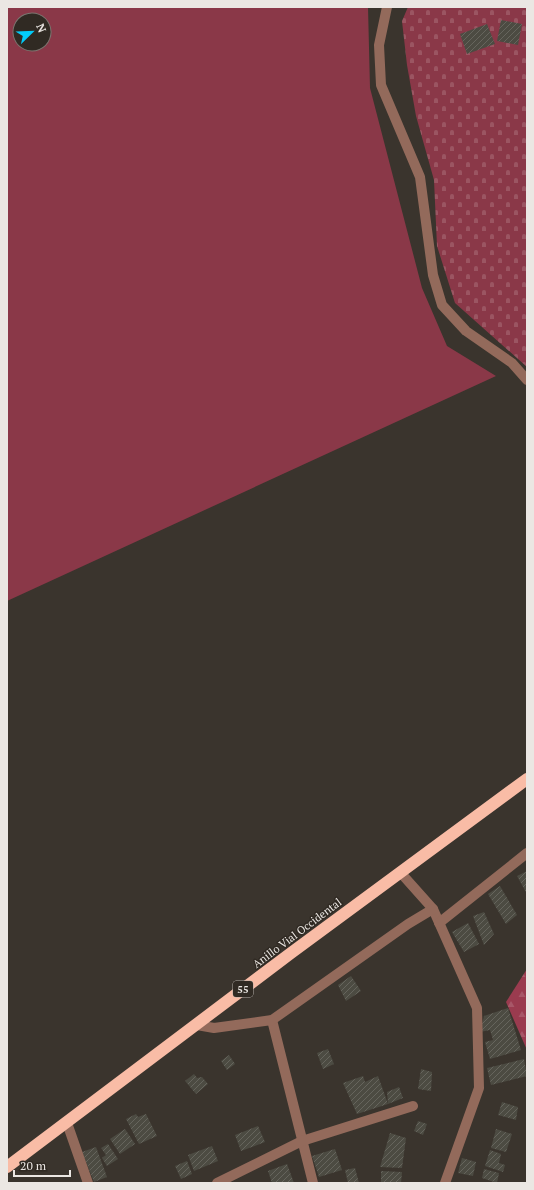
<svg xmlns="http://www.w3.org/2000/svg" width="534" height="1190" font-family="'PT Serif',serif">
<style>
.green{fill:#8a3848;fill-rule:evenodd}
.forest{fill:url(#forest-firs)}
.cemetery{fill:url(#cemetery-stones)}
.building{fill:url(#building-hatch)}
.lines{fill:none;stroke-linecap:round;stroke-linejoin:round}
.minor{stroke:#936a5b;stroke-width:10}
.highway{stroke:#f9bca6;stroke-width:12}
.labels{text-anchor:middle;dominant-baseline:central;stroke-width:3;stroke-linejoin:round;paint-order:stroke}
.shield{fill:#302a23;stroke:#b3aea9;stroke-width:1}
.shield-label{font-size:10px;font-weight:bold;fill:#ebe7e3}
.street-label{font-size:11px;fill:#ebe7e3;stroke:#302a23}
</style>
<defs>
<pattern id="forest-firs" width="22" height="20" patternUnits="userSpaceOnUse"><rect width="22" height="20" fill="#9a3b4f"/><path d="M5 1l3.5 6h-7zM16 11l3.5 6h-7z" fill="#a85768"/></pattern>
<pattern id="cemetery-stones" width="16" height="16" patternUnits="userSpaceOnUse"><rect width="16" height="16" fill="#8a3848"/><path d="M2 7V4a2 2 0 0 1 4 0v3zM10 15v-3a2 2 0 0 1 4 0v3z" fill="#9b5562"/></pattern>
<pattern id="building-hatch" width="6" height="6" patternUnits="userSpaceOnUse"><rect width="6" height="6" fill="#4c4b42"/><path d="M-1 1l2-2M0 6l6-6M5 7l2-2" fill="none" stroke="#66655d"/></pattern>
</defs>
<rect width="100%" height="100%" fill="#3a342d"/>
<path class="green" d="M 7,7 L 368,7 L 370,88 L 422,288 L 447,346 L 496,376 L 7,601 ZM 20,20 L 44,20 L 44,44 L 20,44 Z"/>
<path class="forest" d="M 527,969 L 527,1050 L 506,1002 Z"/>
<path class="cemetery" d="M 408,7 L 527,7 L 527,367 L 455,303 L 437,246 L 434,180 L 416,116 L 407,65 L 402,21 Z"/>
<g class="building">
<path d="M 501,20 L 522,24 L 518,45 L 497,41 Z"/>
<path d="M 487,24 L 495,44 L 467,54 L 460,34 Z"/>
<path d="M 527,871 L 527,894 L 517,876 Z"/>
<path d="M 500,886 L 517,915 L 506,924 L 488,894 Z"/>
<path d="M 484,912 L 494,934 L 484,945 L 473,916 Z"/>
<path d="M 468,923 L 479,944 L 464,952 L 452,932 Z"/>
<path d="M 351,976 L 361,991 L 346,1001 L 338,985 Z"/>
<path d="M 508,1008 L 521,1050 L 490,1059 L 485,1042 L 493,1040 L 490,1030 L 480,1032 L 484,1016 Z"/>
<path d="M 328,1049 L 334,1064 L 323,1069 L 317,1053 Z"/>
<path d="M 229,1055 L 235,1064 L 227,1070 L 221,1061 Z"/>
<path d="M 524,1059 L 527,1076 L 491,1085 L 487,1068 Z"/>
<path d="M 421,1069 L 432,1072 L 431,1091 L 418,1089 Z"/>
<path d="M 194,1074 L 197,1078 L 202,1077 L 208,1084 L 196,1094 L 185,1081 Z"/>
<path d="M 363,1076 L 365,1082 L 378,1076 L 388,1104 L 357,1114 L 343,1083 Z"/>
<path d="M 399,1087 L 403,1098 L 388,1104 L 387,1092 Z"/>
<path d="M 502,1102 L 518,1107 L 516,1120 L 498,1115 Z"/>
<path d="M 136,1114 L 138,1117 L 146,1114 L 157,1136 L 139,1144 L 126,1119 Z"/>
<path d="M 418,1121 L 427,1124 L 423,1135 L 414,1131 Z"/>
<path d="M 258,1126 L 265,1142 L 241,1151 L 235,1135 Z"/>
<path d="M 125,1129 L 135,1144 L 120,1154 L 110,1139 Z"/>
<path d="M 496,1129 L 512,1134 L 506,1152 L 491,1148 Z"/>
<path d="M 390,1133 L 406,1138 L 402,1168 L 380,1167 Z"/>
<path d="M 108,1144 L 118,1159 L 107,1166 L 102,1158 L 106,1155 L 101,1148 Z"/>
<path d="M 212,1146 L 218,1161 L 194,1171 L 188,1155 Z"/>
<path d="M 96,1147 L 107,1177 L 94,1182 L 82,1152 Z"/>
<path d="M 335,1149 L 342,1170 L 319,1177 L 312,1156 Z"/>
<path d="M 490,1150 L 501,1154 L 499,1163 L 505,1165 L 503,1172 L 485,1166 Z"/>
<path d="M 462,1158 L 476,1162 L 473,1176 L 458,1173 Z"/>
<path d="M 187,1161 L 192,1174 L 181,1179 L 175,1166 Z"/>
<path d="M 287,1164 L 294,1183 L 272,1183 L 268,1171 Z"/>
<path d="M 355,1168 L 359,1183 L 348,1183 L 345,1170 Z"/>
<path d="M 484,1169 L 499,1173 L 497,1183 L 482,1178 Z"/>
<path d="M 381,1171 L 402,1172 L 401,1183 L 381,1183 Z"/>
</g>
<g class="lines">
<g class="minor">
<path d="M 387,7 L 379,45 L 381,85 L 420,177 L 433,275 L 442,305 L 466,331 L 512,363 L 527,380"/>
<path d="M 400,872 L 433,909 L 477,1008 L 479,1088 L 445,1183"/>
<path d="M 439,923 L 527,853"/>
<path d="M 272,1020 L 313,1183"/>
<path d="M 197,1025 L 214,1028 L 272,1020 L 408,924 L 433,909"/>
<path d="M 67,1123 L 88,1183"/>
<path d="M 217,1183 L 302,1141 L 413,1106"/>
</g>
<path class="highway" d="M 7,1167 L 291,953 L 527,779"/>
</g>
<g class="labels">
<rect class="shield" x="233" y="981" width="20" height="16" rx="3"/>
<g class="shield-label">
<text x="243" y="989">55</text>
</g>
<g class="street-label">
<text transform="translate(297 933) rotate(-37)">Anillo Vial Occidental</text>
</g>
</g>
<rect width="534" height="1190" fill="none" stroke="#ebe7e3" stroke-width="16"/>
<g transform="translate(32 32) rotate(67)"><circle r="19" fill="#302a23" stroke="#7b7670"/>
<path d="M0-3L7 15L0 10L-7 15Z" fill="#03cbf9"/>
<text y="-6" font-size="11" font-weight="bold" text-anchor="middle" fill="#ebe7e3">N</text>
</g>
<path d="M14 1170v6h56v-6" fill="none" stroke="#ebe7e3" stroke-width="2"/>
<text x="20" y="1170" font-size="12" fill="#ebe7e3" stroke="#302a23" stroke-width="3" paint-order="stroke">20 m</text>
</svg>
